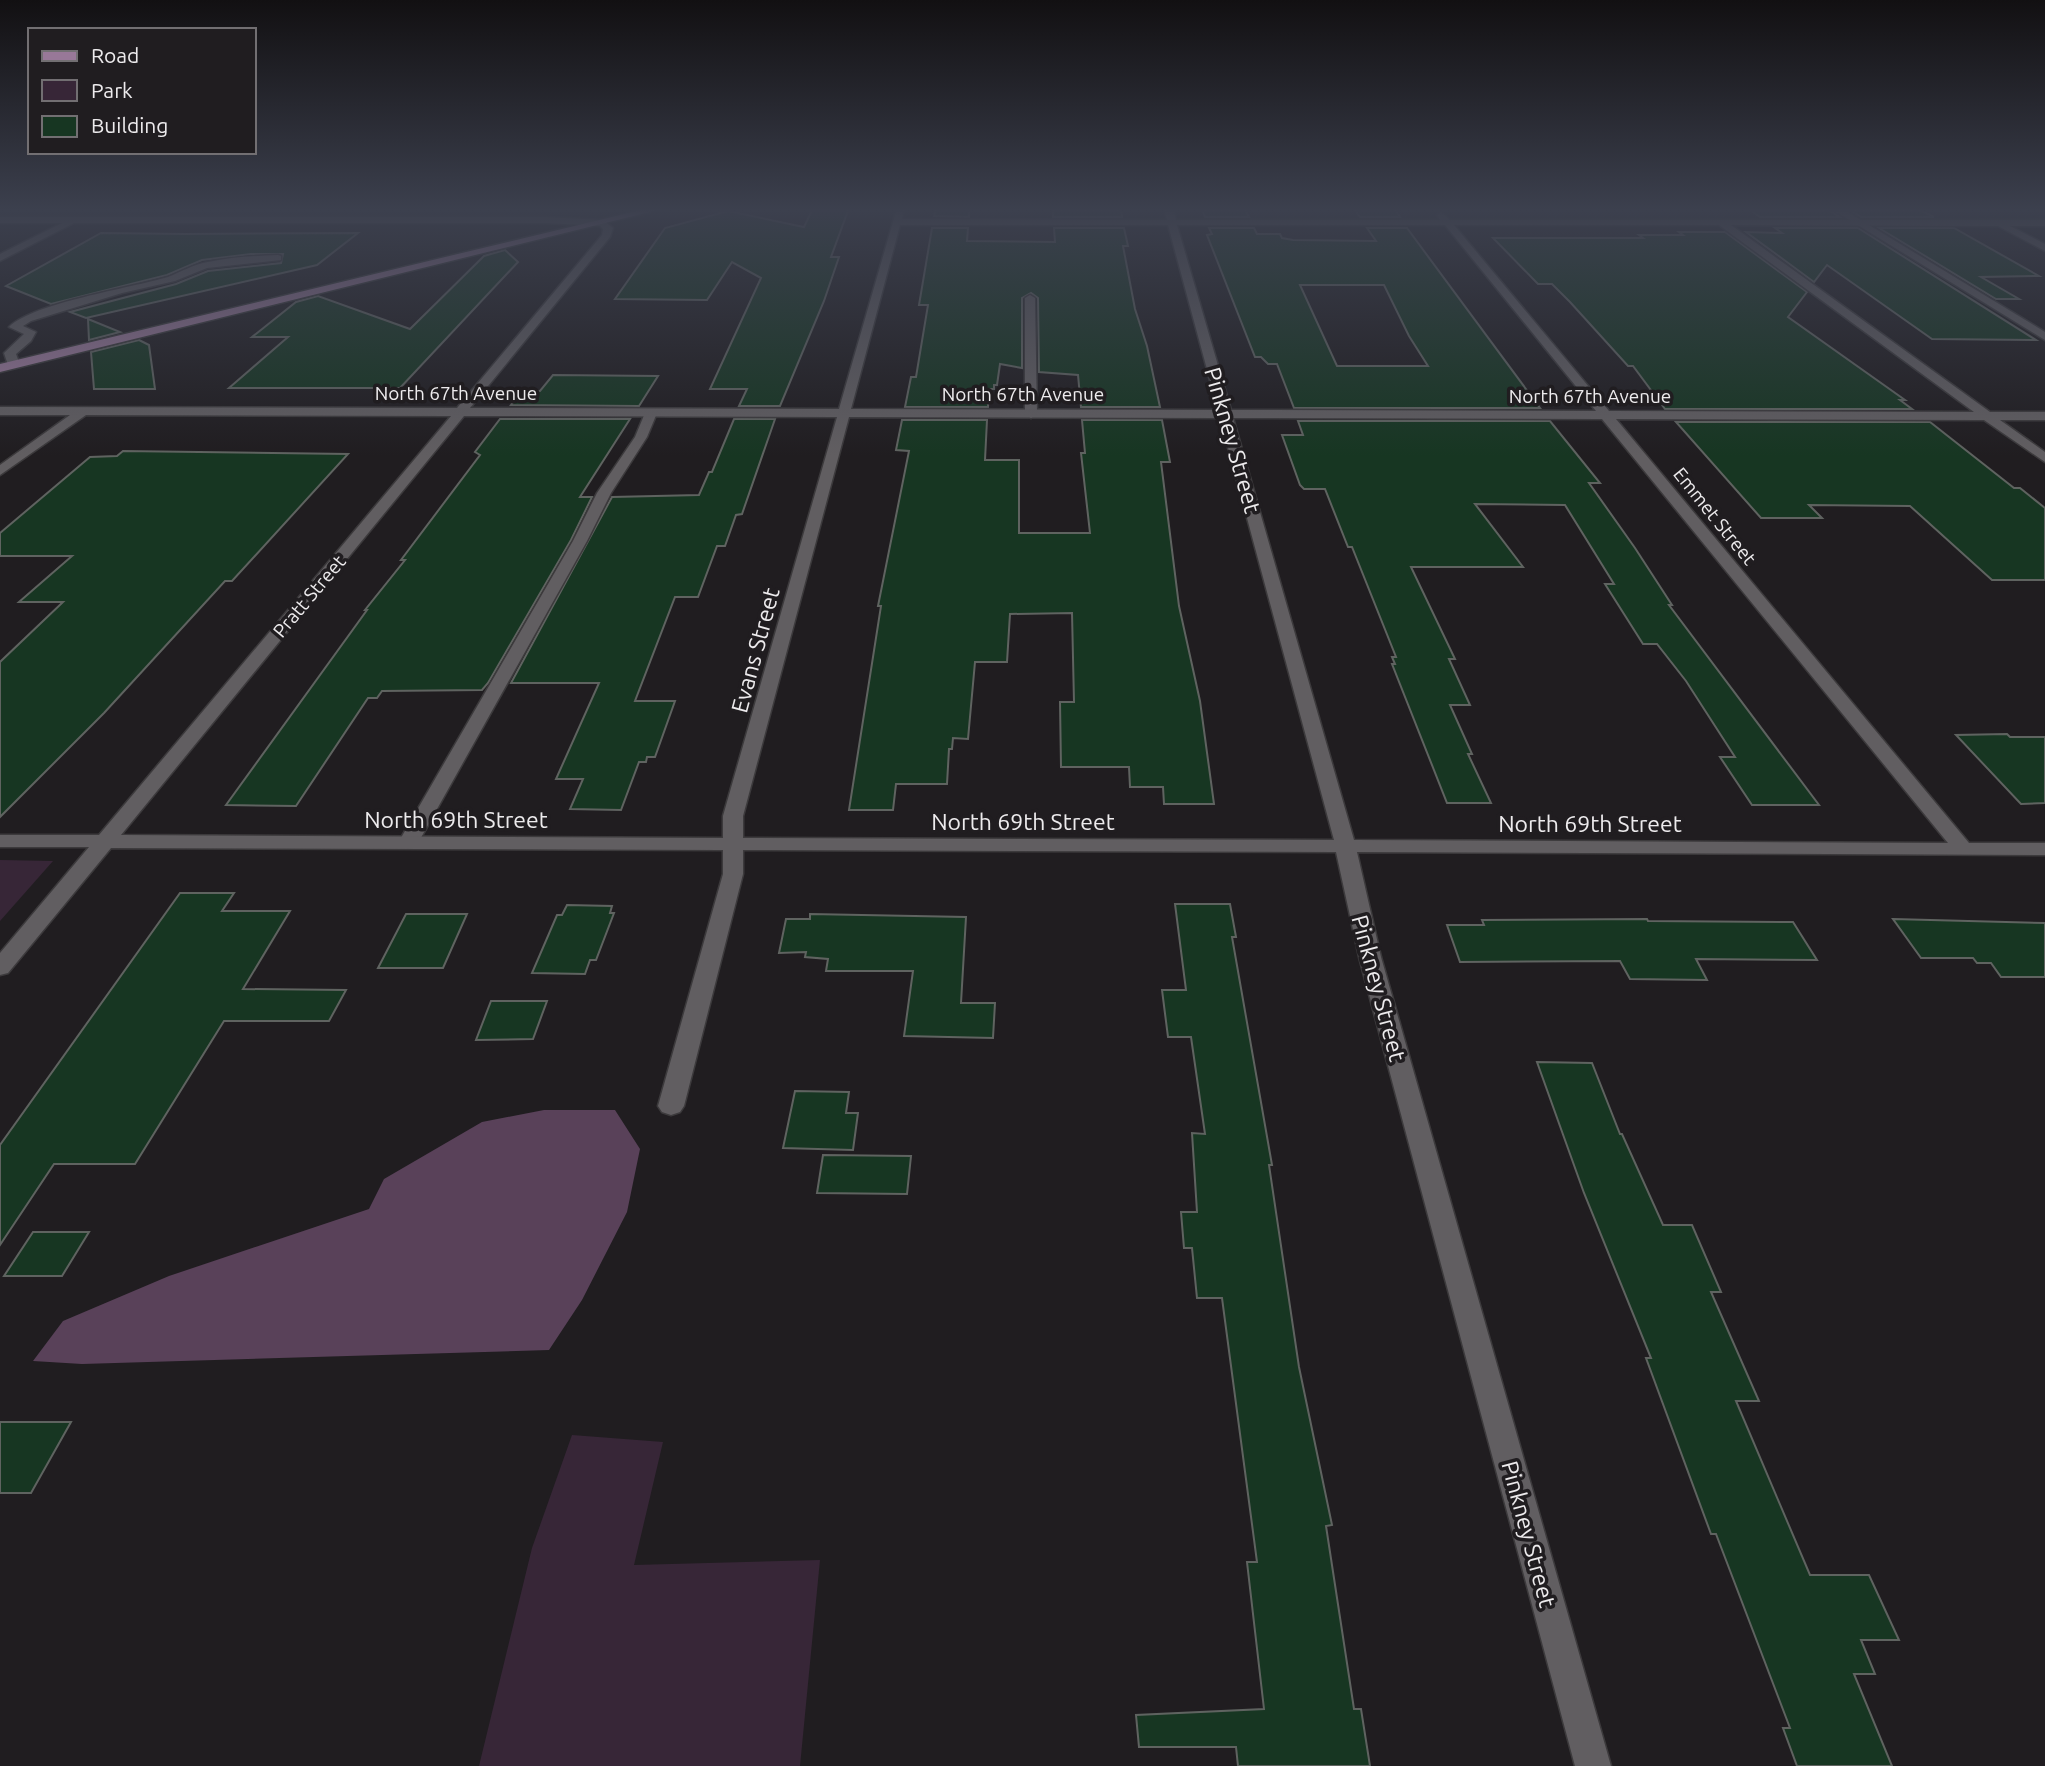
<svg xmlns="http://www.w3.org/2000/svg" width="2045" height="1766" font-family="Ubuntu,sans-serif">
<style>
.green{fill:#372637}
.forest{fill:#594159}
.building{fill:#173622;stroke:#5f6360;stroke-width:2;fill-rule:evenodd}
.lines{fill:none;stroke-linecap:round;stroke-linejoin:round}
.lane-casing{stroke:#3c3a3c;stroke-width:3}
.street-casing{stroke:#3c3a3c;stroke-width:3}
.primary-casing{stroke:#3c3a3c;stroke-width:3}
.lane{fill:#615e61;fill-rule:evenodd}
.street{fill:#615e61;fill-rule:evenodd}
.primary{fill:#987898;fill-rule:evenodd}
.labels{text-anchor:middle;dominant-baseline:central;stroke-width:7;stroke-linejoin:round;paint-order:stroke}
.far-street-label{font-size:19px;fill:#edebed;stroke:#201d20}
.street-label{font-size:23px;fill:#edebed;stroke:#201d20}
</style>
<rect width="100%" height="100%" fill="#201d20"/>
<g class="green">
<path d="M 0,860 L 53,861 L 0,921 Z"/>
<path d="M 572,1435 L 663,1442 L 634,1565 L 820,1560 L 800,1766 L 479,1766 L 532,1548 Z"/>
</g>
<path class="forest" d="M 544,1110 L 615,1110 L 640,1149 L 627,1212 L 582,1300 L 549,1350 L 82,1364 L 33,1361 L 63,1321 L 169,1276 L 369,1209 L 384,1179 L 482,1122 Z"/>
<g class="building">
<path d="M 813,208 L 849,208 L 831,257 L 839,257 L 824,301 L 780,406 L 739,406 L 747,389 L 710,389 L 761,278 L 732,262 L 707,300 L 615,299 L 665,228 L 728,211 L 804,227 Z"/>
<path d="M 936,209 L 969,209 L 969,217 L 934,216 Z"/>
<path d="M 1354,209 L 1395,209 L 1400,217 L 1360,217 Z"/>
<path d="M 1749,209 L 1828,210 L 1840,217 L 1760,217 Z"/>
<path d="M 1053,210 L 1121,210 L 1122,217 L 1053,217 Z"/>
<path d="M 1202,210 L 1245,210 L 1249,217 L 1205,217 Z"/>
<path d="M 1850,210 L 1922,211 L 1934,217 L 1861,217 Z"/>
<path d="M 932,228 L 968,228 L 967,241 L 1055,242 L 1054,228 L 1124,228 L 1128,246 L 1123,246 L 1135,309 L 1147,346 L 1160,407 L 1081,407 L 1078,375 L 1039,372 L 1038,298 L 1031,293 L 1022,298 L 1022,368 L 1000,364 L 997,385 L 994,385 L 994,389 L 989,389 L 988,407 L 905,407 L 911,377 L 916,377 L 928,305 L 919,305 Z"/>
<path d="M 1209,228 L 1254,228 L 1257,234 L 1280,234 L 1282,238 L 1293,240 L 1376,241 L 1367,228 L 1407,228 L 1540,408 L 1294,408 L 1277,364 L 1268,364 L 1261,357 L 1255,357 L 1207,235 L 1212,234 ZM 1300,285 L 1384,285 L 1409,336 L 1428,366 L 1337,366 Z"/>
<path d="M 1775,228 L 1858,228 L 2036,340 L 1932,339 L 1827,265 L 1814,282 L 1746,232 L 1782,233 Z"/>
<path d="M 1879,228 L 1954,228 L 2039,276 L 1981,277 L 2019,299 L 1996,299 Z"/>
<path d="M 1679,232 L 1725,232 L 1807,292 L 1788,317 L 1905,400 L 1900,400 L 1912,409 L 1665,409 L 1633,366 L 1628,366 L 1570,302 L 1552,284 L 1538,284 L 1493,238 L 1643,238 L 1639,235 L 1683,235 Z"/>
<path d="M 101,233 L 185,234 L 358,233 L 317,265 L 86,318 L 70,312 L 176,284 L 208,271 L 281,263 L 283,254 L 251,254 L 202,260 L 167,275 L 51,304 L 6,286 Z"/>
<path d="M 505,250 L 518,262 L 400,388 L 229,388 L 288,337 L 252,337 L 296,302 L 318,296 L 410,329 L 484,256 Z"/>
<path d="M 88,319 L 120,332 L 89,340 Z"/>
<path d="M 139,340 L 149,345 L 155,389 L 94,389 L 91,352 Z"/>
<path d="M 553,375 L 658,376 L 639,406 L 511,405 L 522,391 L 540,391 Z"/>
<path d="M 500,419 L 630,419 L 580,497 L 592,497 L 571,540 L 488,683 L 482,690 L 382,691 L 377,698 L 368,698 L 296,806 L 226,805 L 367,610 L 365,610 L 405,560 L 401,560 L 480,455 L 475,452 Z"/>
<path d="M 734,419 L 775,419 L 742,514 L 736,515 L 725,546 L 717,546 L 698,597 L 675,597 L 635,701 L 675,701 L 655,757 L 647,757 L 646,762 L 639,762 L 621,810 L 570,809 L 583,779 L 556,779 L 599,683 L 511,683 L 612,497 L 699,495 L 709,472 L 712,472 Z"/>
<path d="M 902,420 L 987,420 L 985,460 L 1019,460 L 1019,533 L 1090,533 L 1081,453 L 1085,453 L 1082,420 L 1162,420 L 1170,462 L 1161,462 L 1179,606 L 1200,701 L 1214,804 L 1164,804 L 1163,787 L 1130,787 L 1129,767 L 1061,767 L 1060,702 L 1074,702 L 1072,613 L 1010,614 L 1007,662 L 975,662 L 968,739 L 953,738 L 952,749 L 949,749 L 947,784 L 896,784 L 893,810 L 849,810 L 881,606 L 878,606 L 909,451 L 896,450 Z"/>
<path d="M 1298,421 L 1550,421 L 1600,483 L 1589,483 L 1635,548 L 1672,605 L 1669,605 L 1819,805 L 1752,805 L 1720,757 L 1735,757 L 1686,681 L 1657,644 L 1643,644 L 1605,584 L 1614,584 L 1565,505 L 1475,504 L 1523,567 L 1411,567 L 1455,659 L 1449,659 L 1470,705 L 1450,705 L 1472,754 L 1468,754 L 1491,803 L 1447,803 L 1392,664 L 1395,664 L 1392,657 L 1396,657 L 1352,547 L 1348,547 L 1325,489 L 1304,489 L 1300,485 L 1282,435 L 1303,435 Z"/>
<path d="M 1676,422 L 1930,422 L 2014,488 L 2020,488 L 2045,508 L 2045,580 L 1992,580 L 1910,506 L 1809,505 L 1822,518 L 1761,518 Z"/>
<path d="M 123,451 L 348,454 L 232,581 L 225,581 L 104,713 L 0,817 L 0,662 L 63,602 L 19,602 L 72,556 L 0,556 L 0,533 L 90,457 L 117,456 Z"/>
<path d="M 2007,734 L 2010,737 L 2045,737 L 2045,803 L 2021,804 L 1956,735 Z"/>
<path d="M 180,893 L 234,893 L 222,911 L 290,911 L 243,989 L 346,990 L 329,1021 L 224,1021 L 135,1164 L 54,1164 L 0,1245 L 0,1145 Z"/>
<path d="M 1175,904 L 1230,904 L 1236,937 L 1232,937 L 1272,1165 L 1269,1165 L 1299,1367 L 1332,1525 L 1326,1526 L 1354,1709 L 1361,1709 L 1370,1766 L 1238,1766 L 1236,1747 L 1139,1747 L 1136,1715 L 1264,1709 L 1247,1562 L 1257,1562 L 1222,1298 L 1197,1298 L 1192,1248 L 1184,1248 L 1181,1212 L 1197,1212 L 1192,1133 L 1205,1134 L 1191,1037 L 1168,1037 L 1162,990 L 1186,990 Z"/>
<path d="M 567,905 L 612,906 L 610,913 L 614,913 L 596,960 L 590,960 L 585,974 L 532,973 L 557,915 L 562,915 Z"/>
<path d="M 406,914 L 467,914 L 443,968 L 378,968 Z"/>
<path d="M 810,914 L 966,917 L 961,1003 L 995,1003 L 993,1038 L 904,1036 L 913,971 L 826,971 L 828,959 L 805,957 L 806,952 L 779,953 L 786,919 L 810,919 Z"/>
<path d="M 1647,919 L 1648,921 L 1793,922 L 1817,960 L 1696,959 L 1707,980 L 1630,979 L 1620,961 L 1460,962 L 1447,925 L 1484,925 L 1482,920 Z"/>
<path d="M 1893,919 L 2045,923 L 2045,977 L 2001,977 L 1991,963 L 1977,963 L 1973,958 L 1921,958 Z"/>
<path d="M 491,1001 L 547,1001 L 533,1039 L 476,1040 Z"/>
<path d="M 1537,1062 L 1592,1063 L 1620,1134 L 1622,1134 L 1663,1225 L 1692,1225 L 1721,1292 L 1711,1292 L 1759,1401 L 1736,1401 L 1810,1575 L 1869,1575 L 1899,1640 L 1861,1640 L 1875,1674 L 1854,1674 L 1892,1766 L 1797,1766 L 1783,1728 L 1790,1728 L 1716,1534 L 1711,1534 L 1646,1358 L 1651,1358 L 1584,1193 Z"/>
<path d="M 795,1091 L 849,1092 L 846,1113 L 858,1113 L 853,1150 L 783,1148 Z"/>
<path d="M 823,1155 L 911,1156 L 907,1194 L 817,1193 Z"/>
<path d="M 33,1232 L 89,1232 L 62,1276 L 4,1276 Z"/>
<path d="M 0,1422 L 71,1422 L 31,1493 L 0,1493 Z"/>
</g>
<g class="lines">
<g class="lane-casing">
<g id="lane">
<path d="M 1830,208 L 1841,208 L 2045,332 L 2045,340 Z"/>
<path d="M 278,255 L 281,256 L 281,260 L 207,268 L 175,281 L 122,293 L 31,321 L 23,326 L 36,332 L 31,341 L 16,354 L 20,365 L 14,368 L 8,365 L 4,353 L 24,334 L 9,327 C 33,303 131,288 168,277 C 181,272 194,264 208,262 C 231,257 254,256 278,255 Z"/>
<path d="M 1030,295 L 1035,298 L 1037,414 L 1031,418 L 1025,414 L 1025,298 Z"/>
<path d="M 651,409 L 657,413 L 647,437 L 611,493 L 587,541 L 418,843 L 415,847 L 401,847 L 398,843 L 573,541 L 597,493 L 635,437 L 645,413 Z"/>
</g>
</g>
<g class="street-casing">
<path id="street" d="M 897,208 L 904,210 L 902,219 L 1167,220 L 1164,208 L 1173,208 L 1176,220 L 1440,220 L 1437,215 L 1441,212 L 1450,220 L 2045,220 L 2045,226 L 2010,226 L 2045,244 L 2045,251 L 1998,226 L 1731,225 L 1990,412 L 2045,412 L 2045,420 L 2000,420 L 2045,452 L 2045,462 L 1984,420 L 1616,419 L 1969,843 L 2045,843 L 2045,855 L 1357,852 L 1381,957 L 1611,1766 L 1575,1766 L 1359,957 L 1336,852 L 743,850 L 743,874 L 684,1106 L 680,1112 L 671,1115 L 662,1112 L 658,1106 L 723,874 L 723,850 L 111,848 L 8,973 L 0,975 L 0,953 L 89,847 L 0,847 L 0,835 L 99,835 L 451,416 L 86,415 L 0,475 L 0,465 L 70,415 L 0,415 L 0,407 L 457,408 L 602,235 L 603,229 L 600,226 L 545,223 L 74,223 L 0,261 L 0,254 L 62,223 L 0,223 L 0,217 L 545,217 L 603,220 L 613,228 L 610,237 L 470,408 L 839,409 ZM 900,225 L 1168,225 L 1218,410 L 851,409 ZM 1177,225 L 1445,225 L 1596,411 L 1231,410 ZM 1454,225 L 1719,225 L 1974,412 L 1609,411 ZM 464,416 L 837,417 L 723,816 L 723,838 L 121,835 ZM 849,417 L 1220,418 L 1334,840 L 743,838 L 743,816 ZM 1233,418 L 1602,419 L 1948,843 L 1354,840 Z"/>
</g>
<g class="primary-casing">
<path id="primary" d="M 649,208 L 666,208 L 0,372 L 0,364 Z"/>
</g>
<use href="#lane" class="lane"/>
<use href="#street" class="street"/>
<use href="#primary" class="primary"/>
</g>
<linearGradient id="sky" x2="0" y2="1"><stop stop-color="#121012"/><stop offset="0.46" stop-color="#3c404e"/><stop offset="1" stop-color="#3c404e" stop-opacity="0"/></linearGradient>
<rect width="2045" height="456" fill="url(#sky)"/>
<g class="labels">
<g class="far-street-label">
<text x="456" y="393">North 67th Avenue</text>
<text x="1023" y="394">North 67th Avenue</text>
<text x="1590" y="396">North 67th Avenue</text>
<text transform="translate(1715 516) rotate(51)">Emmet Street</text>
<text transform="translate(309 596) rotate(-50)">Pratt Street</text>
</g>
<g class="street-label">
<text transform="translate(1233 440) rotate(74)">Pinkney Street</text>
<text transform="translate(755 650) rotate(-75)">Evans Street</text>
<text x="456" y="819">North 69th Street</text>
<text x="1023" y="821">North 69th Street</text>
<text x="1590" y="823">North 69th Street</text>
<text transform="translate(1379 988) rotate(75)">Pinkney Street</text>
<text transform="translate(1529 1534) rotate(75)">Pinkney Street</text>
</g>
</g>
<rect x="28" y="28" width="228" height="126" fill="#201d20" stroke="#726f72" stroke-width="2"/>
<rect x="42" y="51" width="35" height="10" fill="#987898" stroke="#726f72" stroke-width="2"/>
<text x="91" y="63" font-size="21" fill="#edebed">Road</text>
<rect x="42" y="80" width="35" height="21" fill="#372637" stroke="#726f72" stroke-width="2"/>
<text x="91" y="98" font-size="21" fill="#edebed">Park</text>
<rect x="42" y="116" width="35" height="21" fill="#173622" stroke="#726f72" stroke-width="2"/>
<text x="91" y="133" font-size="21" fill="#edebed">Building</text>
</svg>
